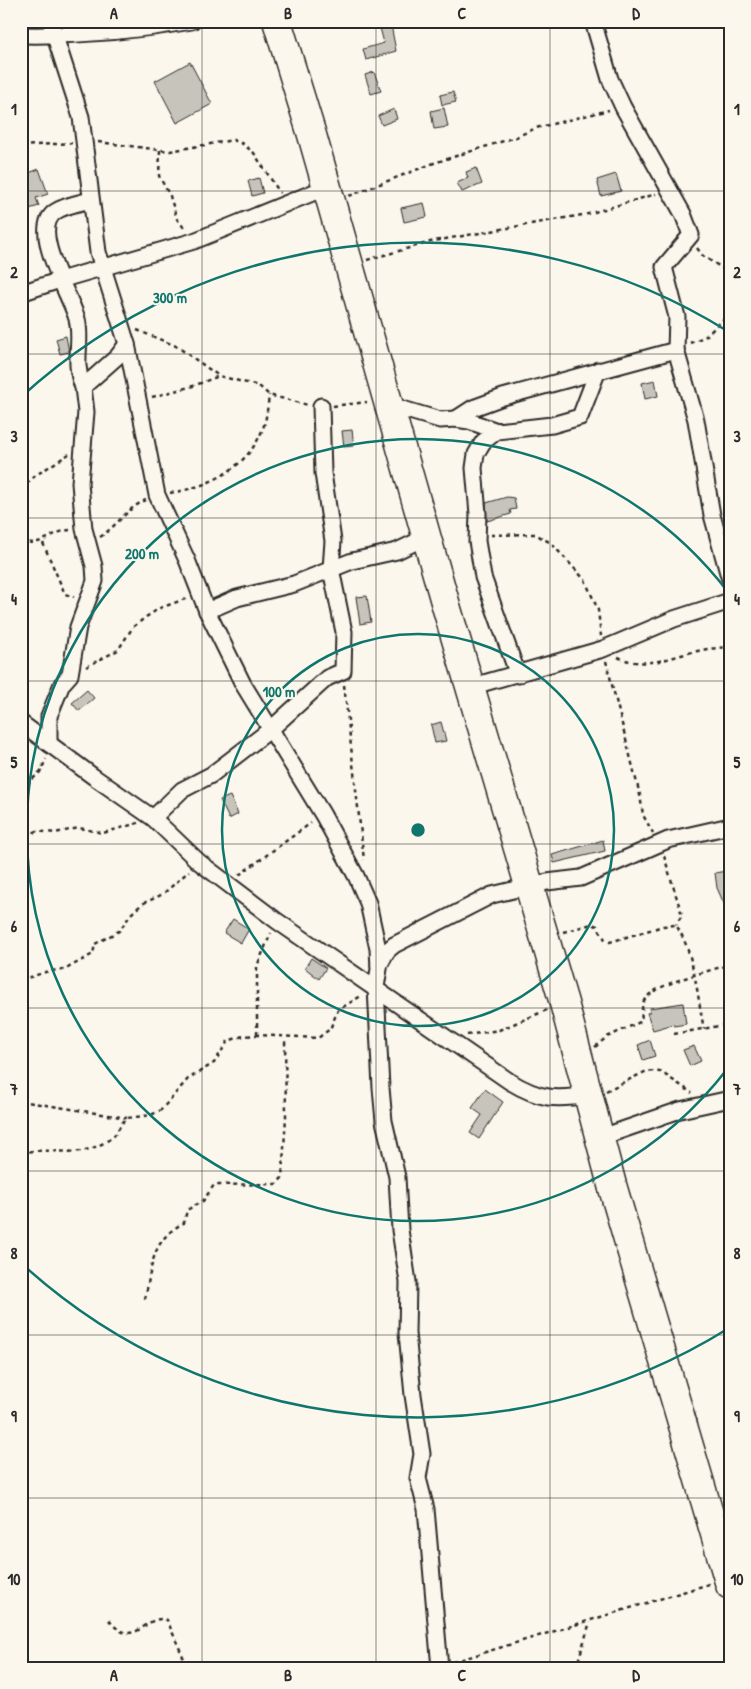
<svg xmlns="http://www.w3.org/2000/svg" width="751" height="1689" font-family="'Patrick Hand',sans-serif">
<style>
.building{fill:#c7c4bc;stroke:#2b2b2b}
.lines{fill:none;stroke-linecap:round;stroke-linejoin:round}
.street-casing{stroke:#2b2b2b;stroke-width:19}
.highway-casing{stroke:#2b2b2b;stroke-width:31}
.path{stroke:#2b2b2b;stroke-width:2.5;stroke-dasharray:4 4;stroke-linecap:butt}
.street{stroke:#fbf7ec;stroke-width:15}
.highway{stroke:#fbf7ec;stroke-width:28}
.grid{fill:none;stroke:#2b2b2b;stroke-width:1;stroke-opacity:0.55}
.ring{fill:none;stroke:#0f766e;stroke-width:2.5}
.centre{fill:#0f766e;stroke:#fbf7ec;stroke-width:2.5}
.ring-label{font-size:15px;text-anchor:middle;font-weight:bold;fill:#0f766e;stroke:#fbf7ec;stroke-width:4;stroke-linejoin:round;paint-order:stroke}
.neatline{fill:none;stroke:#2b2b2b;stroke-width:2}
.grid-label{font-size:16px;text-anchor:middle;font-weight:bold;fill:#2b2b2b}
</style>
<rect width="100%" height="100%" fill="#fbf7ec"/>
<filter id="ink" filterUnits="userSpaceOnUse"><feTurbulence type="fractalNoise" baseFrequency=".02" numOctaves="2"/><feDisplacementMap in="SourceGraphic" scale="10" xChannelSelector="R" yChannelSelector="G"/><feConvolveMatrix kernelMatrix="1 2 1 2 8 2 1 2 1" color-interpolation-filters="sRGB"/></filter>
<g filter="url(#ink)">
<g class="building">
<path d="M 391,25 L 396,51 L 366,60 L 363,49 L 384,43 L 380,28 Z"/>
<path d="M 190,62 L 212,104 L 177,123 L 155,81 Z"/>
<path d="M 374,72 L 381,91 L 371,94 L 365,75 Z"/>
<path d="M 453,92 L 456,102 L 442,105 L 440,95 Z"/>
<path d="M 444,108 L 448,127 L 434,129 L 431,111 Z"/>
<path d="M 394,109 L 397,119 L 382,125 L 378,116 Z"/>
<path d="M 476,168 L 482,184 L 462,192 L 457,183 L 468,178 L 466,172 Z"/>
<path d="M 39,169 L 48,194 L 36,198 L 39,206 L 29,209 L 21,189 L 21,176 Z"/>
<path d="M 616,174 L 621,191 L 601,196 L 597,180 Z"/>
<path d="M 259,178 L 263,193 L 252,196 L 248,181 Z"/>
<path d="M 424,203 L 427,217 L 404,222 L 401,208 Z"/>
<path d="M 66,336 L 69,352 L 60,354 L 56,339 Z"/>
<path d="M 655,380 L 658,396 L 645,399 L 642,383 Z"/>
<path d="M 352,430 L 354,446 L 344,447 L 342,431 Z"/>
<path d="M 507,497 L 514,498 L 516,509 L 510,510 L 511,514 L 487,521 L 486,503 Z"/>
<path d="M 367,596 L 371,622 L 360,624 L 356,597 Z"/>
<path d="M 87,690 L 94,698 L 79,711 L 72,703 Z"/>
<path d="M 441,722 L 446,741 L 435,743 L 431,725 Z"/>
<path d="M 230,796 L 238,814 L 229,819 L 220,800 Z"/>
<path d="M 603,840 L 605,851 L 554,863 L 552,855 Z"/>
<path d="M 726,871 L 730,889 L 730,917 L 717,888 L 715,873 Z"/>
<path d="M 233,919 L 249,929 L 241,943 L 224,933 Z"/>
<path d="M 311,958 L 326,968 L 319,979 L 305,968 Z"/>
<path d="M 683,1003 L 686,1024 L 674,1026 L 674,1024 L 653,1030 L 647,1013 L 650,1012 L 650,1008 Z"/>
<path d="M 650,1040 L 655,1056 L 643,1060 L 638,1045 Z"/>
<path d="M 694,1046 L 701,1061 L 690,1066 L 683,1050 Z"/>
<path d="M 485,1089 L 503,1102 L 479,1139 L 470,1133 L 482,1115 L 472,1108 Z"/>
</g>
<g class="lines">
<g class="street-casing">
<g id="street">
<path d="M 50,21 L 81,117 L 98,252 L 127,344 L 157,495 L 187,560 L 207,611 L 243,684 L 323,815 L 356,876 L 368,903 L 378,949 L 379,969 L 376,987 L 381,1088 L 384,1121 L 397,1177 L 400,1230 L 408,1282 L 407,1333 L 413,1395 L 422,1454 L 418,1478 L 426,1509 L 440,1668"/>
<path d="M 593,21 L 610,79 L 623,107 L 683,214 L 691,235 L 664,267 L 677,317 L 676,350 L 696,420 L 712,515 L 730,580"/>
<path d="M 21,35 C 79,36 136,31 192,21"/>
<path d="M 21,293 L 60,280 L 194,241 L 327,187"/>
<path d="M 83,387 C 72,360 83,344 77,319 C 71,296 29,230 55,212 C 65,205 80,203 91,200"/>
<path d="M 389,405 L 440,420 L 456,419 L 469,421 L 497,431 L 552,425 L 580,417 L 598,370"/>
<path d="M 456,419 L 473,408 L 503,397 L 676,350"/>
<path d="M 497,431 L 483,442 L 476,454 L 474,468 L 478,514 L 477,541 L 483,577 L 518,675"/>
<path d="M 207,611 L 237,598 L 294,584 L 352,561 L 397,551 L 426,537"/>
<path d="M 470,687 L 603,649 L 674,619 L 730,601"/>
<path d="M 21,723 L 94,777 L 153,818 L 199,862 L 277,921 L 509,1081 C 540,1100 555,1100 590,1095"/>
<path d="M 49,744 L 49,716 L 62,684 L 70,675 L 78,627 L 95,581 L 94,566 L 84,529 L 80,483 L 86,412 L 83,387 L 118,356 L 127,344"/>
<path d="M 153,818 L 182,790 L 211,775 L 271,729 L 327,678 L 343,671 L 344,632 L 331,569 L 333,541 L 323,473 L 321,406"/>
<path d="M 379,966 L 387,951 L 394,945 L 492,895 L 547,882 L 581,878 L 668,840 L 730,826"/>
<path d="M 599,1138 L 680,1110 L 730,1099"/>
</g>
</g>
<g class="highway-casing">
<path id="highway" d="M 277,21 L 312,135 L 447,609 L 564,1003 L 612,1185 L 730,1585"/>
</g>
<g class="path">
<path d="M 98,142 L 170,151 L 233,140 L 243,144 L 254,153 L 280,193"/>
<path d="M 21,146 L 72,143"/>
<path d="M 160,150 L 159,176 L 170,196 L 177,219 L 185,229"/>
<path d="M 349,196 L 434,163 L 516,137 L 536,128 L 609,110"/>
<path d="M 697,248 L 703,256 L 730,273"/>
<path d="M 367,260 L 434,241 L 588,214 L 656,194"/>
<path d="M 137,330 L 176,346 L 219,376 L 259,386 L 269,395 L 308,405"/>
<path d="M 690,343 L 706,336 L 730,313"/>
<path d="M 152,397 L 193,386 L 219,376"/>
<path d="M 333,406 L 367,402"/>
<path d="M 21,489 L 36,475 L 69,454"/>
<path d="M 170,493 C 211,487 253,465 265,422 C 267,413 268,404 269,395"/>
<path d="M 491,535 L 535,534 L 551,543 L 585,580 L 598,610 L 601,636"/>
<path d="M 100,537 C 117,526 127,508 146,500"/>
<path d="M 21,541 C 44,548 48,532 70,530"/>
<path d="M 43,543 L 65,594 L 74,597"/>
<path d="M 618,657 C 647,671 673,655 702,650 C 711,648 721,648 730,647"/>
<path d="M 606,661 L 640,795 L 643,815 L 653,833"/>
<path d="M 86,667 L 118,650 L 133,627 L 146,617 L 160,608 L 188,598"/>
<path d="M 344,685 L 364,860"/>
<path d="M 21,790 L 41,771 L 46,759"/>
<path d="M 21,842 L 28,835 L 37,831 L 55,833 L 79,828 L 103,833 L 138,823"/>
<path d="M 664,856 L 682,915 L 676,925"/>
<path d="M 239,875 L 311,823"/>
<path d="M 563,932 L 592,924 L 597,926 L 606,941 L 610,942 L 663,926 L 676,925 C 695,954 697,996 704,1029"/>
<path d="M 21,980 L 49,971 L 64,970 L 93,954 L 95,944 L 119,931 L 132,913 L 142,904 L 163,894 L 189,871"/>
<path d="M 674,1034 L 730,1024"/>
<path d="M 257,1035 L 257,966 L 271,933"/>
<path d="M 467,1035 L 499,1030 L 547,1010"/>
<path d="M 595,1047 L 607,1037 L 640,1022 C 643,1016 641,1009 643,1003 C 649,984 712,971 730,964"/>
<path d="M 606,1091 L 647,1071 L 661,1072 L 692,1093"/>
<path d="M 21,1101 L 127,1118"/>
<path d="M 21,1153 C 55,1145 76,1162 110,1139 C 118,1134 119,1124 127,1118 L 151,1115 L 161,1110 L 188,1079 L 214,1063 L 228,1041 L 243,1036 L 257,1035 L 318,1038 L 330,1029 L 338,1010 L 361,996"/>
<path d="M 145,1299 C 152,1267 151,1239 184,1223 L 187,1210 L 203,1201 L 214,1185 L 276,1184 L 282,1178 L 286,1117 L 285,1038"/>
<path d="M 109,1620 C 135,1653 145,1612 167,1620 L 188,1668"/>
<path d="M 453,1662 L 709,1584"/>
<path d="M 576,1668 L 590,1622"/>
</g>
<use href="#street" class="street"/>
<use href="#highway" class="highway"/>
</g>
</g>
<path class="grid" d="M 202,21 L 202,1668M 376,21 L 376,1668M 550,21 L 550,1668M 21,191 L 730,191M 21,354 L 730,354M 21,518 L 730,518M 21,681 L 730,681M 21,844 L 730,844M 21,1008 L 730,1008M 21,1171 L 730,1171M 21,1335 L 730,1335M 21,1498 L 730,1498"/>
<g class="ring">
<circle cx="418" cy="830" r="196"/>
<path d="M728 1068A391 391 0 1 1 728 592"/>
<path d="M729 1328A587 587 0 0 1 21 1263M21 397A587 587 0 0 1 729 332"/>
</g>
<circle cx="418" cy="830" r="8" class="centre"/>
<g class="ring-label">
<text x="170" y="303">300 m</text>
<text x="142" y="559">200 m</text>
<text x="279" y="697">100 m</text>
</g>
<rect width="751" height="1689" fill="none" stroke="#fbf7ec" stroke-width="55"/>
<rect x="28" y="28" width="696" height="1634" class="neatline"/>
<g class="grid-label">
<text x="114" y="19">A</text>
<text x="288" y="19">B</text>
<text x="462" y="19">C</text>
<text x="636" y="19">D</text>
<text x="14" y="115">1</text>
<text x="737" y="115">1</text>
<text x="14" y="278">2</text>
<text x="737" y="278">2</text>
<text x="14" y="442">3</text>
<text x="737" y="442">3</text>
<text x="14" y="605">4</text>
<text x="737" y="605">4</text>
<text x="14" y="768">5</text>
<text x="737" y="768">5</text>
<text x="14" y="932">6</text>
<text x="737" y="932">6</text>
<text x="14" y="1095">7</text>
<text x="737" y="1095">7</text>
<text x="14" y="1259">8</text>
<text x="737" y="1259">8</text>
<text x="14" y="1422">9</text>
<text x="737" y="1422">9</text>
<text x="14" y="1585">10</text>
<text x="737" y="1585">10</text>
<text x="114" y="1681">A</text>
<text x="288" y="1681">B</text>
<text x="462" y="1681">C</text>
<text x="636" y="1681">D</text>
</g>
</svg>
